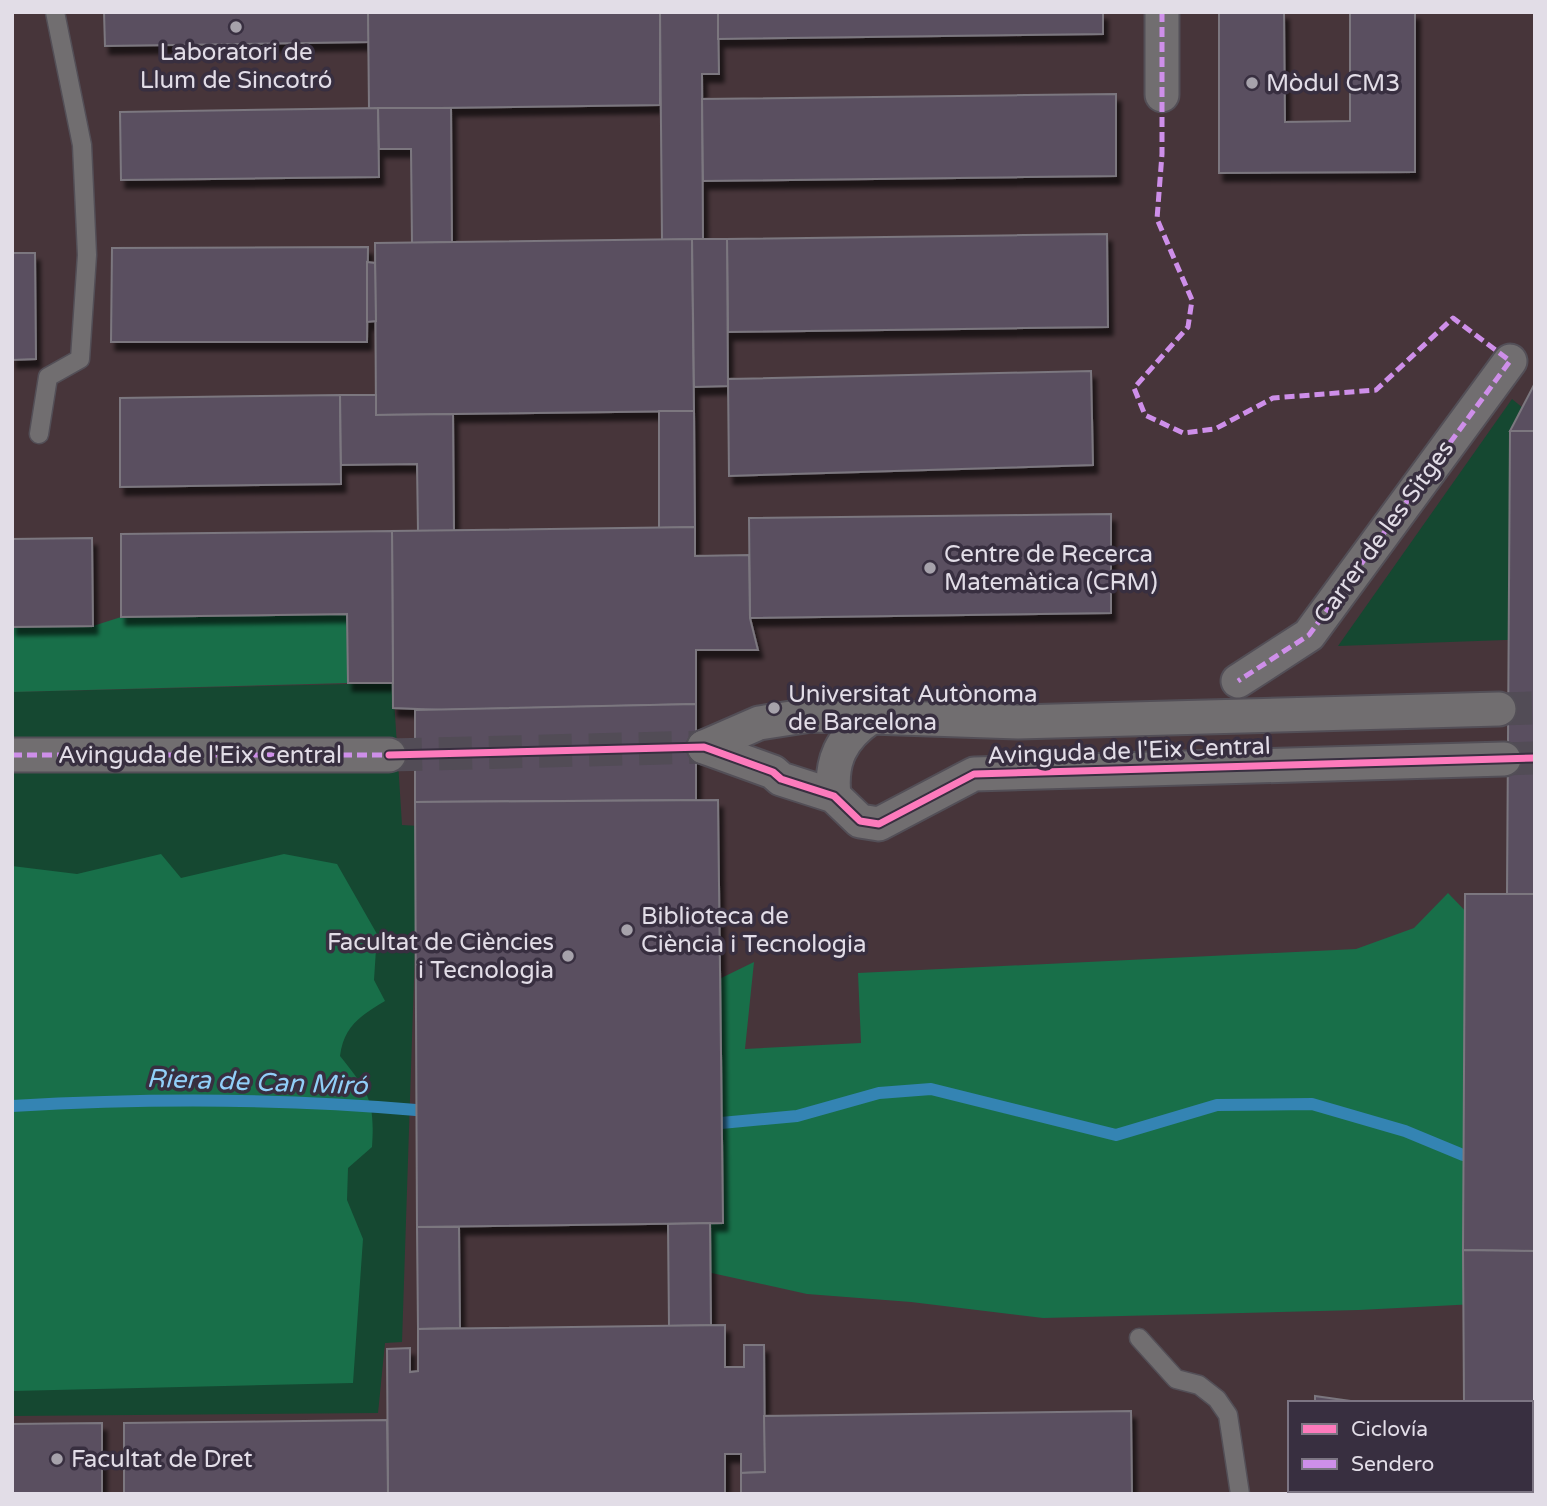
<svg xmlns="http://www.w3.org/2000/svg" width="1547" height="1506" font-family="'Varela Round',sans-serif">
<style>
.education{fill:#47353a;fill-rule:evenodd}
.green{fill:#154831}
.forest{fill:#186f49}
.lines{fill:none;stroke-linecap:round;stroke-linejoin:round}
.stream{stroke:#3484b3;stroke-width:12}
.building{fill:#5a5061;stroke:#7b777f;stroke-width:2;filter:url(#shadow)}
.street-tunnel{stroke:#524c56;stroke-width:33;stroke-dasharray:33 17;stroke-linecap:butt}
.lane-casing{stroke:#534f57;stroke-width:21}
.street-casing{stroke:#534f57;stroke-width:37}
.lane{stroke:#716e70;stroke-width:18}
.street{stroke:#716e70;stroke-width:33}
.quiet{stroke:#ce8fe9;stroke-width:5;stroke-dasharray:10 5;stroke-linecap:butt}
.cycleway-casing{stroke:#382f40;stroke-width:11}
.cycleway{stroke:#fd7abc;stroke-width:7}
.poi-dot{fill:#a6a2ab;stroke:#382f40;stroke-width:2.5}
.labels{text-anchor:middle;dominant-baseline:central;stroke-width:7;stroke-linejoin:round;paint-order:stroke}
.poi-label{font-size:24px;fill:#e2dde7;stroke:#382f40;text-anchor:start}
.street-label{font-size:24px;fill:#e2dde7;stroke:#382f40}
.water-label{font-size:26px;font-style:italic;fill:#91cff8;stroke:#382f40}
</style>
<defs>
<filter id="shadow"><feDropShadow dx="4.5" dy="8" stdDeviation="2" flood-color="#0009"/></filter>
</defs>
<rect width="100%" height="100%" fill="#38333c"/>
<path class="education" d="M 12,12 L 1535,12 L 1535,1494 L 12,1494 ZM 1290,1403 L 1531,1403 L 1531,1490 L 1290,1490 Z"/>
<g class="green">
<path d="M 1512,399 L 1535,418 L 1535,639 L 1338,646 Z"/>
<path d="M 393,683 L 402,825 L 419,826 L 402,1342 L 385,1343 L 378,1413 L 12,1416 L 12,692 Z"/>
</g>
<g class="forest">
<path d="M 347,614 L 348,683 L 12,692 L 12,627 L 93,626 L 121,617 Z"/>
<path d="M 161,854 L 181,878 L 284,854 L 337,864 L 377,934 L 374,980 L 385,1001 C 360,1016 344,1026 340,1056 C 369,1092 375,1101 372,1147 L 348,1168 L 347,1200 L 363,1239 L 353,1383 L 12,1391 L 12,866 L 77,874 Z"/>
<path d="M 1448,893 L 1476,922 L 1476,1304 L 1359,1310 L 1043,1318 L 911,1302 L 807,1294 L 698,1270 L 709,984 L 754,962 L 745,1049 L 861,1043 L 858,973 L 1356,949 L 1414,928 Z"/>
</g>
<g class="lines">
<g class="stream">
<path d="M 12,1106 C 148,1098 281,1098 416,1110"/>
<path d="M 721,1123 L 797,1116 L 879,1093 L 931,1089 L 1116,1135 L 1217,1105 L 1312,1104 L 1405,1131 L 1463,1155"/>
</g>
</g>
<g class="building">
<path d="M 104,12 L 368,12 L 369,42 L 105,46 Z"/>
<path d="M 368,12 L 660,12 L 660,105 L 369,109 Z"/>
<path d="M 660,12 L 718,12 L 719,74 L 702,74 L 703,239 L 662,240 Z"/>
<path d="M 718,12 L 1103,12 L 1103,34 L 718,39 Z"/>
<path d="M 1219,12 L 1284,12 L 1285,122 L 1350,121 L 1350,12 L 1415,12 L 1415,172 L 1219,173 Z"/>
<path d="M 1116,94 L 1116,176 L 703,181 L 702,99 Z"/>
<path d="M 378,108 L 379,177 L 121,180 L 120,112 Z"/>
<path d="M 378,108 L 451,108 L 452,242 L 412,243 L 411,149 L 379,149 Z"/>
<path d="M 1107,234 L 1108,327 L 728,332 L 727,239 Z"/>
<path d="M 692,239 L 694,411 L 376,415 L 375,243 Z"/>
<path d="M 692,239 L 727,239 L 728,386 L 694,387 Z"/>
<path d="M 368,247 L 367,342 L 111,342 L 112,248 Z"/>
<path d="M 12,253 L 35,253 L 36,359 L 12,360 Z"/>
<path d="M 367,262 L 375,263 L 376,321 L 367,322 Z"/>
<path d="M 1091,371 L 1093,465 L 729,476 L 728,379 Z"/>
<path d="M 1535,383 L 1535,431 L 1510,431 Z"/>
<path d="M 340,395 L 341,484 L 120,487 L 120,398 Z"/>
<path d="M 340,395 L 376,395 L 376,415 L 453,414 L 454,531 L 418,531 L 417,464 L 341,465 Z"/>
<path d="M 659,411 L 694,411 L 695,527 L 659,528 Z"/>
<path d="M 1510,431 L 1535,431 L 1535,894 L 1507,894 Z"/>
<path d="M 1111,514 L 1111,613 L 750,618 L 749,518 Z"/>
<path d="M 695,527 L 695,556 L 749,555 L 750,618 L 758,650 L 696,650 L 696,704 L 442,710 L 393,708 L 392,531 Z"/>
<path d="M 392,531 L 393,683 L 348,683 L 347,614 L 121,617 L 121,534 Z"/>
<path d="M 92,538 L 93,626 L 12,627 L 12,539 Z"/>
<path d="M 696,704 L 696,800 L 415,802 L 415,710 Z"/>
<path d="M 718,800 L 723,1223 L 417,1227 L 415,802 Z"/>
<path d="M 1465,894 L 1535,894 L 1535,1251 L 1463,1250 Z"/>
<path d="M 710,1223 L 711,1325 L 669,1326 L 668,1224 Z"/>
<path d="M 417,1227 L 459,1227 L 460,1328 L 418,1329 Z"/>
<path d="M 1463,1250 L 1535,1251 L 1535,1494 L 1307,1494 L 1307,1490 L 1531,1490 L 1531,1403 L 1464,1403 Z"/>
<path d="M 725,1325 L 725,1367 L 744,1367 L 744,1345 L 764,1345 L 765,1472 L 741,1473 L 741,1454 L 725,1454 L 725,1494 L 388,1494 L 387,1349 L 410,1348 L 410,1372 L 418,1371 L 418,1329 Z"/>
<path d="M 1315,1396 L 1365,1403 L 1315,1403 Z"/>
<path d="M 1131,1411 L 1132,1494 L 741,1494 L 741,1473 L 765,1472 L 764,1416 Z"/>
<path d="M 387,1420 L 388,1494 L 124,1494 L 124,1423 Z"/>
<path d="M 102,1423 L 102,1494 L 12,1494 L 12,1424 Z"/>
</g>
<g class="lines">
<g class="street-tunnel">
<path d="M 1499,709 L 1535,708"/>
<path d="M 389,755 L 704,747"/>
<path d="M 1504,759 L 1535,758"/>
</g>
<g class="lane-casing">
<g id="lane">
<path d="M 39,434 L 48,377 L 80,359 L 87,255 L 82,145 L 55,12"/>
<path d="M 1139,1338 L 1176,1379 L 1199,1385 L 1217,1399 L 1228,1415 L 1240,1494"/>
</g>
</g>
<g class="street-casing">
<g id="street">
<path d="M 1162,95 L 1162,12"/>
<path d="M 1238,681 L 1309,635 L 1510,361"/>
<path d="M 704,747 L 773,772 L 781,779 L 834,796 L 860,821 L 879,824 L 974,774 L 1504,759"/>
<path d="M 704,747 L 759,723 L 811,715 L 1018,722 L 1499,709"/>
<path d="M 12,755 L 389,755"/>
<path d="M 834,796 C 830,761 841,738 870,718"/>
</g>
</g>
<use href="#lane" class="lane"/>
<use href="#street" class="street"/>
<g class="quiet">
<path d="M 1162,12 L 1162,154 L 1157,219 L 1192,300 L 1188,327 L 1134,388 L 1145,415 L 1183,433 L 1215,429 L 1273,398 L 1376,390 L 1453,318 L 1510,361 L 1309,635 L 1238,681"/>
<path d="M 12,755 L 389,755"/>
</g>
<g class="cycleway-casing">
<path id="cycleway" d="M 389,755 L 704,747 L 773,772 L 781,779 L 834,796 L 860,821 L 879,824 L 974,774 L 1535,758"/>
</g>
<use href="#cycleway" class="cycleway"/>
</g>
<g class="poi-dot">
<circle cx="236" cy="27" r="7"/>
<circle cx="1252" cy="83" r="7"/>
<circle cx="930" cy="568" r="7"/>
<circle cx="774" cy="708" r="7"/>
<circle cx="627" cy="930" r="7"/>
<circle cx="568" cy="956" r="7"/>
<circle cx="57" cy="1459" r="7"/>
</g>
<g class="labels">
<g class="poi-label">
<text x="236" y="52" text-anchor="middle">Laboratori de<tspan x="236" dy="28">Llum de Sincotró</tspan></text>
<text x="1266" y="83">Mòdul CM3</text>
<text x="944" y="554">Centre de Recerca<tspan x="944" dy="28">Matemàtica (CRM)</tspan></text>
<text x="788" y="694">Universitat Autònoma<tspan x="788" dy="28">de Barcelona</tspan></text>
<text x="641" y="916">Biblioteca de<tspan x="641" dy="28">Ciència i Tecnologia</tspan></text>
<text x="554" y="942" text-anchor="end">Facultat de Ciències<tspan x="554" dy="28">i Tecnologia</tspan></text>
<text x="71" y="1459">Facultat de Dret</text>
</g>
<g class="street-label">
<text transform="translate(1384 532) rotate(-54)">Carrer de les Sitges</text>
<text transform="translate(1129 751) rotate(-2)">Avinguda de l'Eix Central</text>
<text x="200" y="755">Avinguda de l'Eix Central</text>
</g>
<g class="water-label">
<text transform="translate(257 1082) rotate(2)">Riera de Can Miró</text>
</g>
</g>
<rect width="1547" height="1506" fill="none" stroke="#e2dde7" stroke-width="28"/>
<rect x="1288" y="1401" width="245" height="91" fill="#382f40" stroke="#7c7583" stroke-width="2"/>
<rect x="1302" y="1424" width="35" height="10" fill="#fd7abc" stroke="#7c7583" stroke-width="2"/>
<text x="1351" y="1436" font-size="21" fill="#e2dde7">Ciclovía</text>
<rect x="1302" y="1459" width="35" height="10" fill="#ce8fe9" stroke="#7c7583" stroke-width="2"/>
<text x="1351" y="1471" font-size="21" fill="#e2dde7">Sendero</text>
</svg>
